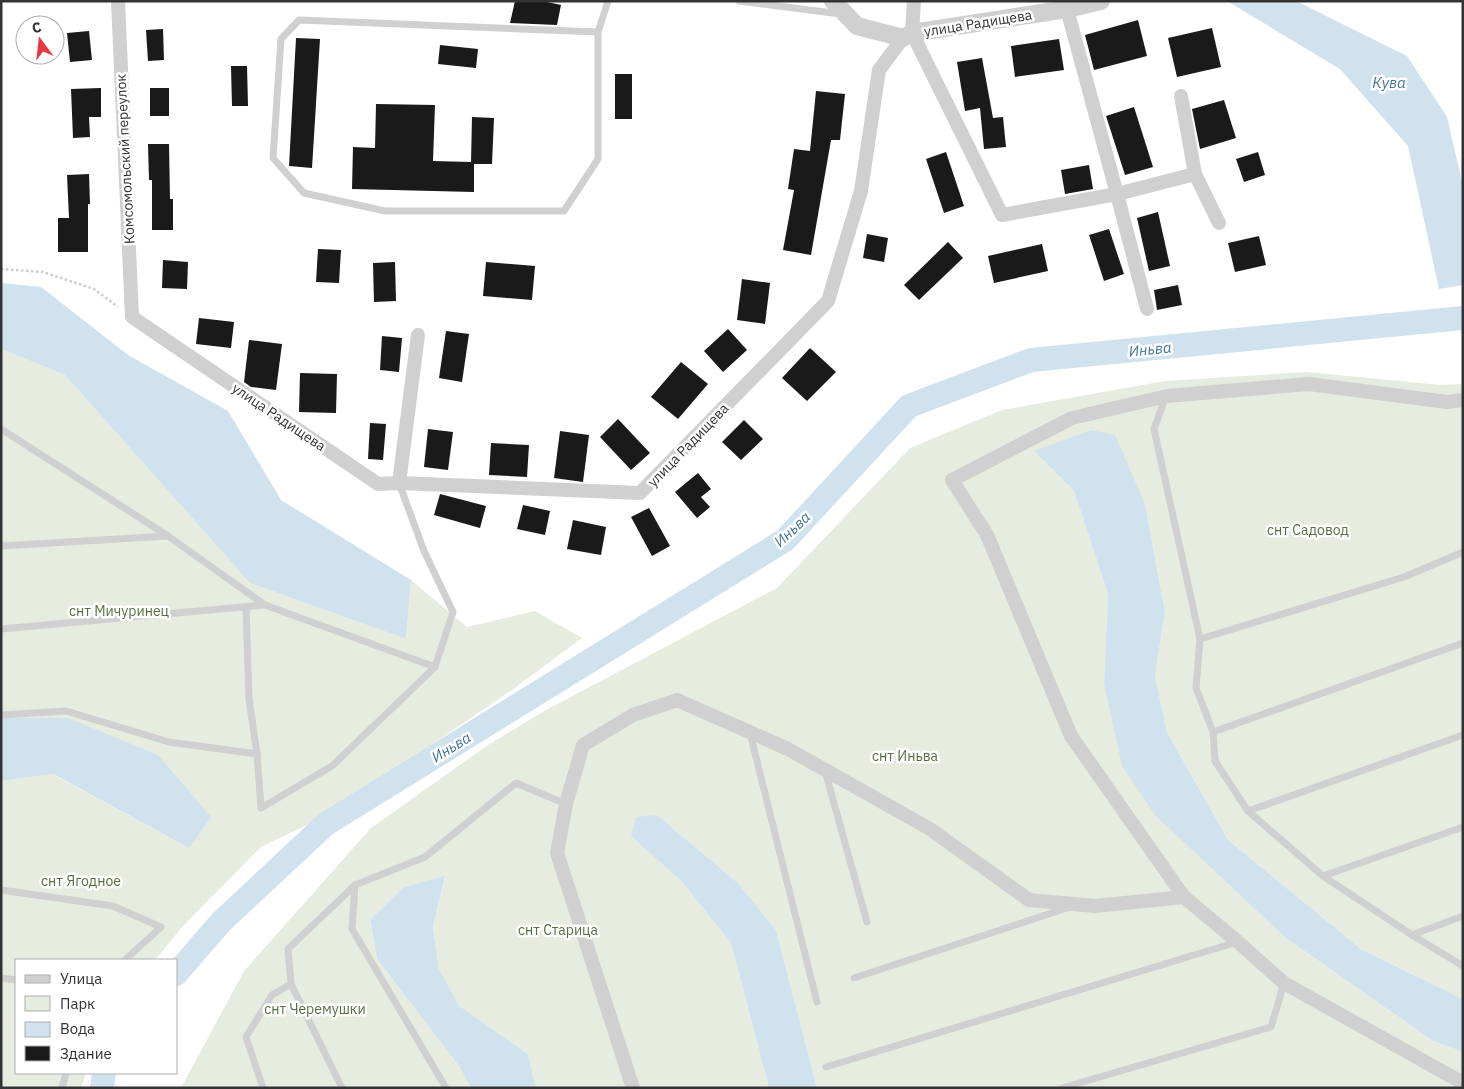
<svg xmlns="http://www.w3.org/2000/svg" width="1464" height="1089" font-family="'IBM Plex Sans',sans-serif">
<style>
.green{fill:#e6ecdf}
.water{fill:#cfe2ee}
.lines{fill:none;stroke-linecap:round;stroke-linejoin:round}
.river{stroke:#cfe2ee;stroke-width:24}
.building{fill:#1a1a1a}
.path{stroke:#cdcdcd;stroke-width:2.5;stroke-dasharray:2.5 2.5;stroke-linecap:butt}
.service{stroke:#d0d0d0;stroke-width:7}
.minor{stroke:#d0d0d0;stroke-width:14}
.tertiary{stroke:#d0d0d0;stroke-width:18}
.labels{text-anchor:middle;dominant-baseline:central;stroke-width:5;stroke-linejoin:round;paint-order:stroke}
.street-label{font-size:14px;fill:#333;stroke:#fff}
.park-label{font-size:14px;fill:#56703f;stroke:#fff}
.water-label{font-size:15px;font-style:italic;fill:#3f7597;stroke:#fff}
</style>
<rect width="100%" height="100%" fill="#fff"/>
<g class="green">
<path d="M 1,349 L 65,375 L 250,583 L 406,639 L 411,580 L 467,627 L 535,611 L 582,638 L 512,690 L 362,792 L 315,821 L 261,847 L 183,926 L 155,960 L 16,960 L 16,1073 L 86,1073 L 81,1088 L 1,1088 L 1,781 L 52,774 L 189,848 L 1,718 Z"/>
<path d="M 1307,372 L 1440,385 L 1463,384 L 1463,999 L 1361,949 L 1228,840 L 1167,732 L 1155,676 L 1165,612 L 1145,504 L 1034,451 L 1074,491 L 1108,594 L 1104,683 L 1286,938 L 1433,1041 L 1463,1052 L 1463,1088 L 817,1088 L 776,930 L 738,883 L 657,815 L 631,836 L 683,883 L 731,943 L 769,1088 L 536,1088 L 528,1054 L 458,1006 L 439,969 L 433,927 L 445,877 L 404,887 L 370,921 L 377,959 L 459,1066 L 471,1088 L 181,1088 L 244,971 L 371,828 L 488,745 L 546,710 L 777,588 L 910,448 L 1002,410 L 1165,381 Z"/>
</g>
<g class="water">
<path d="M 1227,1 L 1296,1 L 1407,56 L 1447,117 L 1463,186 L 1463,285 L 1439,289 L 1408,146 L 1340,69 Z"/>
<path d="M 1,283 L 41,287 L 128,355 L 228,411 L 281,500 L 411,580 L 406,639 L 250,583 L 65,375 L 1,349 Z"/>
<path d="M 1091,430 L 1115,435 L 1145,504 L 1165,612 L 1155,676 L 1167,732 L 1228,840 L 1361,949 L 1463,999 L 1463,1052 L 1433,1041 L 1286,938 L 1155,815 L 1122,766 L 1104,683 L 1108,594 L 1074,491 L 1034,451 Z"/>
<path d="M 1,718 L 68,718 L 158,755 L 211,817 L 189,848 L 53,774 L 1,781 Z"/>
<path d="M 657,815 L 738,883 L 776,930 L 817,1088 L 769,1088 L 731,943 L 683,883 L 631,836 L 636,817 Z"/>
<path d="M 445,876 L 433,927 L 439,969 L 459,1006 L 528,1054 L 536,1088 L 471,1088 L 459,1066 L 377,959 L 370,920 L 404,887 Z"/>
</g>
<g class="lines">
<g class="river">
<path d="M 176,974 L 221,922 L 326,824 L 785,540 L 909,406 L 1031,360 L 1463,318"/>
<path d="M 102,1088 L 104,1073"/>
</g>
</g>
<g class="building">
<path d="M 515,1 L 543,1 L 561,5 L 557,25 L 510,23 Z"/>
<path d="M 1138,20 L 1147,56 L 1094,70 L 1085,35 Z"/>
<path d="M 1212,28 L 1221,67 L 1177,77 L 1168,38 Z"/>
<path d="M 163,29 L 164,60 L 148,61 L 146,30 Z"/>
<path d="M 89,31 L 92,60 L 70,62 L 67,33 Z"/>
<path d="M 296,38 L 320,39 L 312,168 L 289,166 Z"/>
<path d="M 1059,39 L 1064,70 L 1015,77 L 1011,46 Z"/>
<path d="M 440,45 L 478,49 L 476,68 L 438,64 Z"/>
<path d="M 982,58 L 993,118 L 1003,117 L 1006,147 L 984,149 L 980,108 L 965,111 L 957,62 Z"/>
<path d="M 231,66 L 247,66 L 248,106 L 232,106 Z"/>
<rect x="615" y="74" width="17" height="45"/>
<path d="M 101,88 L 101,117 L 89,117 L 90,137 L 73,138 L 71,89 Z"/>
<rect x="150" y="88" width="19" height="28"/>
<path d="M 816,91 L 845,94 L 840,140 L 831,140 L 811,255 L 783,250 L 794,190 L 788,189 L 794,149 L 810,151 Z"/>
<path d="M 1224,100 L 1236,138 L 1200,149 L 1192,109 Z"/>
<path d="M 376,104 L 435,105 L 433,161 L 471,162 L 472,117 L 494,118 L 492,164 L 474,164 L 474,192 L 352,189 L 353,147 L 375,148 Z"/>
<path d="M 1134,107 L 1153,167 L 1125,175 L 1106,116 Z"/>
<path d="M 148,144 L 169,144 L 170,199 L 173,199 L 173,230 L 152,230 L 152,180 L 149,180 Z"/>
<path d="M 946,152 L 964,206 L 944,213 L 926,159 Z"/>
<path d="M 1258,152 L 1265,175 L 1244,182 L 1236,159 Z"/>
<path d="M 1089,165 L 1093,189 L 1065,194 L 1061,170 Z"/>
<path d="M 89,174 L 90,204 L 88,204 L 88,252 L 58,252 L 58,218 L 69,218 L 67,175 Z"/>
<path d="M 1158,212 L 1170,266 L 1149,271 L 1137,218 Z"/>
<path d="M 1109,229 L 1124,274 L 1104,281 L 1089,235 Z"/>
<path d="M 867,234 L 888,238 L 884,262 L 863,258 Z"/>
<path d="M 1259,236 L 1266,265 L 1235,272 L 1228,243 Z"/>
<path d="M 948,242 L 963,258 L 919,300 L 904,285 Z"/>
<path d="M 1042,244 L 1048,271 L 994,283 L 988,256 Z"/>
<path d="M 318,249 L 341,250 L 339,283 L 316,282 Z"/>
<path d="M 163,260 L 188,262 L 187,289 L 162,288 Z"/>
<path d="M 395,262 L 396,301 L 374,302 L 373,263 Z"/>
<path d="M 486,262 L 535,266 L 532,300 L 483,296 Z"/>
<path d="M 742,279 L 770,283 L 765,324 L 737,320 Z"/>
<path d="M 1178,285 L 1182,305 L 1157,310 L 1154,290 Z"/>
<path d="M 199,318 L 234,322 L 231,348 L 196,344 Z"/>
<path d="M 728,329 L 747,350 L 723,372 L 704,351 Z"/>
<path d="M 446,331 L 469,334 L 462,382 L 439,378 Z"/>
<path d="M 382,336 L 402,338 L 399,372 L 380,370 Z"/>
<path d="M 249,340 L 282,344 L 276,390 L 251,387 L 244,382 Z"/>
<path d="M 810,348 L 836,372 L 807,401 L 782,378 Z"/>
<path d="M 681,362 L 708,384 L 678,419 L 651,397 Z"/>
<path d="M 300,373 L 337,374 L 336,413 L 299,412 Z"/>
<path d="M 618,419 L 650,453 L 631,470 L 600,437 Z"/>
<path d="M 744,420 L 763,439 L 741,460 L 722,442 Z"/>
<path d="M 370,423 L 386,424 L 383,460 L 368,459 Z"/>
<path d="M 428,429 L 453,432 L 448,470 L 424,467 Z"/>
<path d="M 560,431 L 589,435 L 583,482 L 554,478 Z"/>
<path d="M 491,443 L 529,445 L 527,477 L 489,475 Z"/>
<path d="M 698,473 L 711,489 L 701,497 L 710,507 L 697,518 L 675,492 Z"/>
<path d="M 440,494 L 486,506 L 480,528 L 434,515 Z"/>
<path d="M 523,505 L 550,511 L 545,535 L 517,529 Z"/>
<path d="M 649,508 L 670,546 L 652,556 L 631,517 Z"/>
<path d="M 573,520 L 606,527 L 601,555 L 567,549 Z"/>
</g>
<g class="lines">
<path class="path" d="M 1,269 L 43,272 L 94,289 L 118,307"/>
<g class="service">
<path d="M 739,1 L 841,14"/>
<path d="M 598,32 L 299,20 L 281,39 L 273,158 L 304,193 L 385,211 L 564,211 L 598,159 L 598,32 L 608,1"/>
<path d="M 1166,396 L 1154,429 L 1200,639 L 1404,577 L 1463,552"/>
<path d="M 1,429 L 168,536"/>
<path d="M 1,546 L 168,536 L 265,605 L 435,667"/>
<path d="M 1,629 L 265,605"/>
<path d="M 1200,639 L 1196,688 L 1213,732 L 1463,643"/>
<path d="M 1,715 L 66,711 L 169,742 L 257,754 L 249,699 L 246,607"/>
<path d="M 1213,732 L 1215,761 L 1248,811 L 1463,735"/>
<path d="M 750,733 L 817,1002"/>
<path d="M 257,754 L 261,808 L 332,766 L 435,667 L 453,612 L 424,551 L 399,483"/>
<path d="M 825,771 L 867,922"/>
<path d="M 1248,811 L 1323,876 L 1463,827"/>
<path d="M 1323,876 L 1412,935 L 1463,916"/>
<path d="M 355,885 L 352,929 L 446,1088"/>
<path d="M 1,890 L 113,906 L 161,927 L 125,960"/>
<path d="M 1412,935 L 1463,966"/>
<path d="M 1,978 L 16,980"/>
<path d="M 854,978 L 1070,907"/>
<path d="M 826,1067 L 1237,942"/>
<path d="M 62,1088 L 66,1073"/>
<path d="M 263,1088 L 246,1037 L 272,995 L 291,984"/>
<path d="M 342,1088 L 291,984 L 288,949 L 355,885 L 425,857 L 516,783 L 566,804"/>
<path d="M 1062,1088 L 1271,1027 L 1284,983"/>
</g>
<g class="minor">
<path d="M 118,1 L 132,317 L 378,484 L 399,483 L 640,493 L 828,301 L 861,191 L 879,70 L 903,38"/>
<path d="M 914,1 L 912,33 L 1002,215 L 1117,194 L 1067,9"/>
<path d="M 1181,96 L 1195,174 L 1219,223"/>
<path d="M 1147,309 L 1117,194 L 1195,174"/>
<path d="M 1463,400 L 1447,402 L 1309,384 L 1167,396 L 1072,418 L 952,480 L 987,535 L 1071,736 L 1184,897 L 1238,942 L 1284,983 L 1463,1083"/>
<path d="M 399,483 L 418,335"/>
<path d="M 633,1088 L 557,853 L 566,804 L 583,745 L 633,715 L 677,700 L 788,749 L 930,829 L 1029,900 L 1095,906 L 1184,897"/>
</g>
<path class="tertiary" d="M 833,1 L 857,26 L 903,38 L 912,33 L 1067,9 L 1101,1"/>
</g>
<g class="labels">
<g class="street-label">
<text transform="translate(978 23) rotate(-9)">улица Радищева</text>
<text transform="translate(125 159) rotate(-93)">Комсомольский переулок</text>
<text transform="translate(279 417) rotate(34)">улица Радищева</text>
<text transform="translate(688 445) rotate(-46)">улица Радищева</text>
</g>
<g class="park-label">
<text x="1308" y="530">снт Садовод</text>
<text x="119" y="611">снт Мичуринец</text>
<text x="905" y="756">снт Иньва</text>
<text x="81" y="881">снт Ягодное</text>
<text x="558" y="930">снт Старица</text>
<text x="315" y="1009">снт Черемушки</text>
</g>
<g class="water-label">
<text x="1389" y="82">Кува</text>
<text transform="translate(1150 349) rotate(-6)">Иньва</text>
<text transform="translate(792 529) rotate(-43)">Иньва</text>
<text transform="translate(451 747) rotate(-32)">Иньва</text>
</g>
</g>
<rect width="1464" height="1089" fill="none" stroke="#333333" stroke-width="5"/>
<rect x="15" y="959" width="162" height="115" fill="#ffffff" stroke="#adadad"/>
<rect x="25" y="975" width="25" height="8" fill="#d0d0d0" stroke="#adadad"/>
<text x="60" y="984" font-size="15" fill="#333333">Улица</text>
<rect x="25" y="996" width="25" height="15" fill="#e6ecdf" stroke="#adadad"/>
<text x="60" y="1009" font-size="15" fill="#333333">Парк</text>
<rect x="25" y="1022" width="25" height="15" fill="#cfe2ee" stroke="#adadad"/>
<text x="60" y="1034" font-size="15" fill="#333333">Вода</text>
<rect x="25" y="1046" width="25" height="15" fill="#1a1a1a" stroke="#adadad"/>
<text x="60" y="1059" font-size="15" fill="#333333">Здание</text>
<g transform="translate(40 40) rotate(345)"><circle r="24" fill="#ffffff" stroke="#adadad"/>
<path d="M0-4L9 19L0 12L-9 19Z" fill="#e63946"/>
<text y="-8" font-size="14" font-weight="bold" text-anchor="middle" fill="#333333">С</text>
</g>
</svg>
